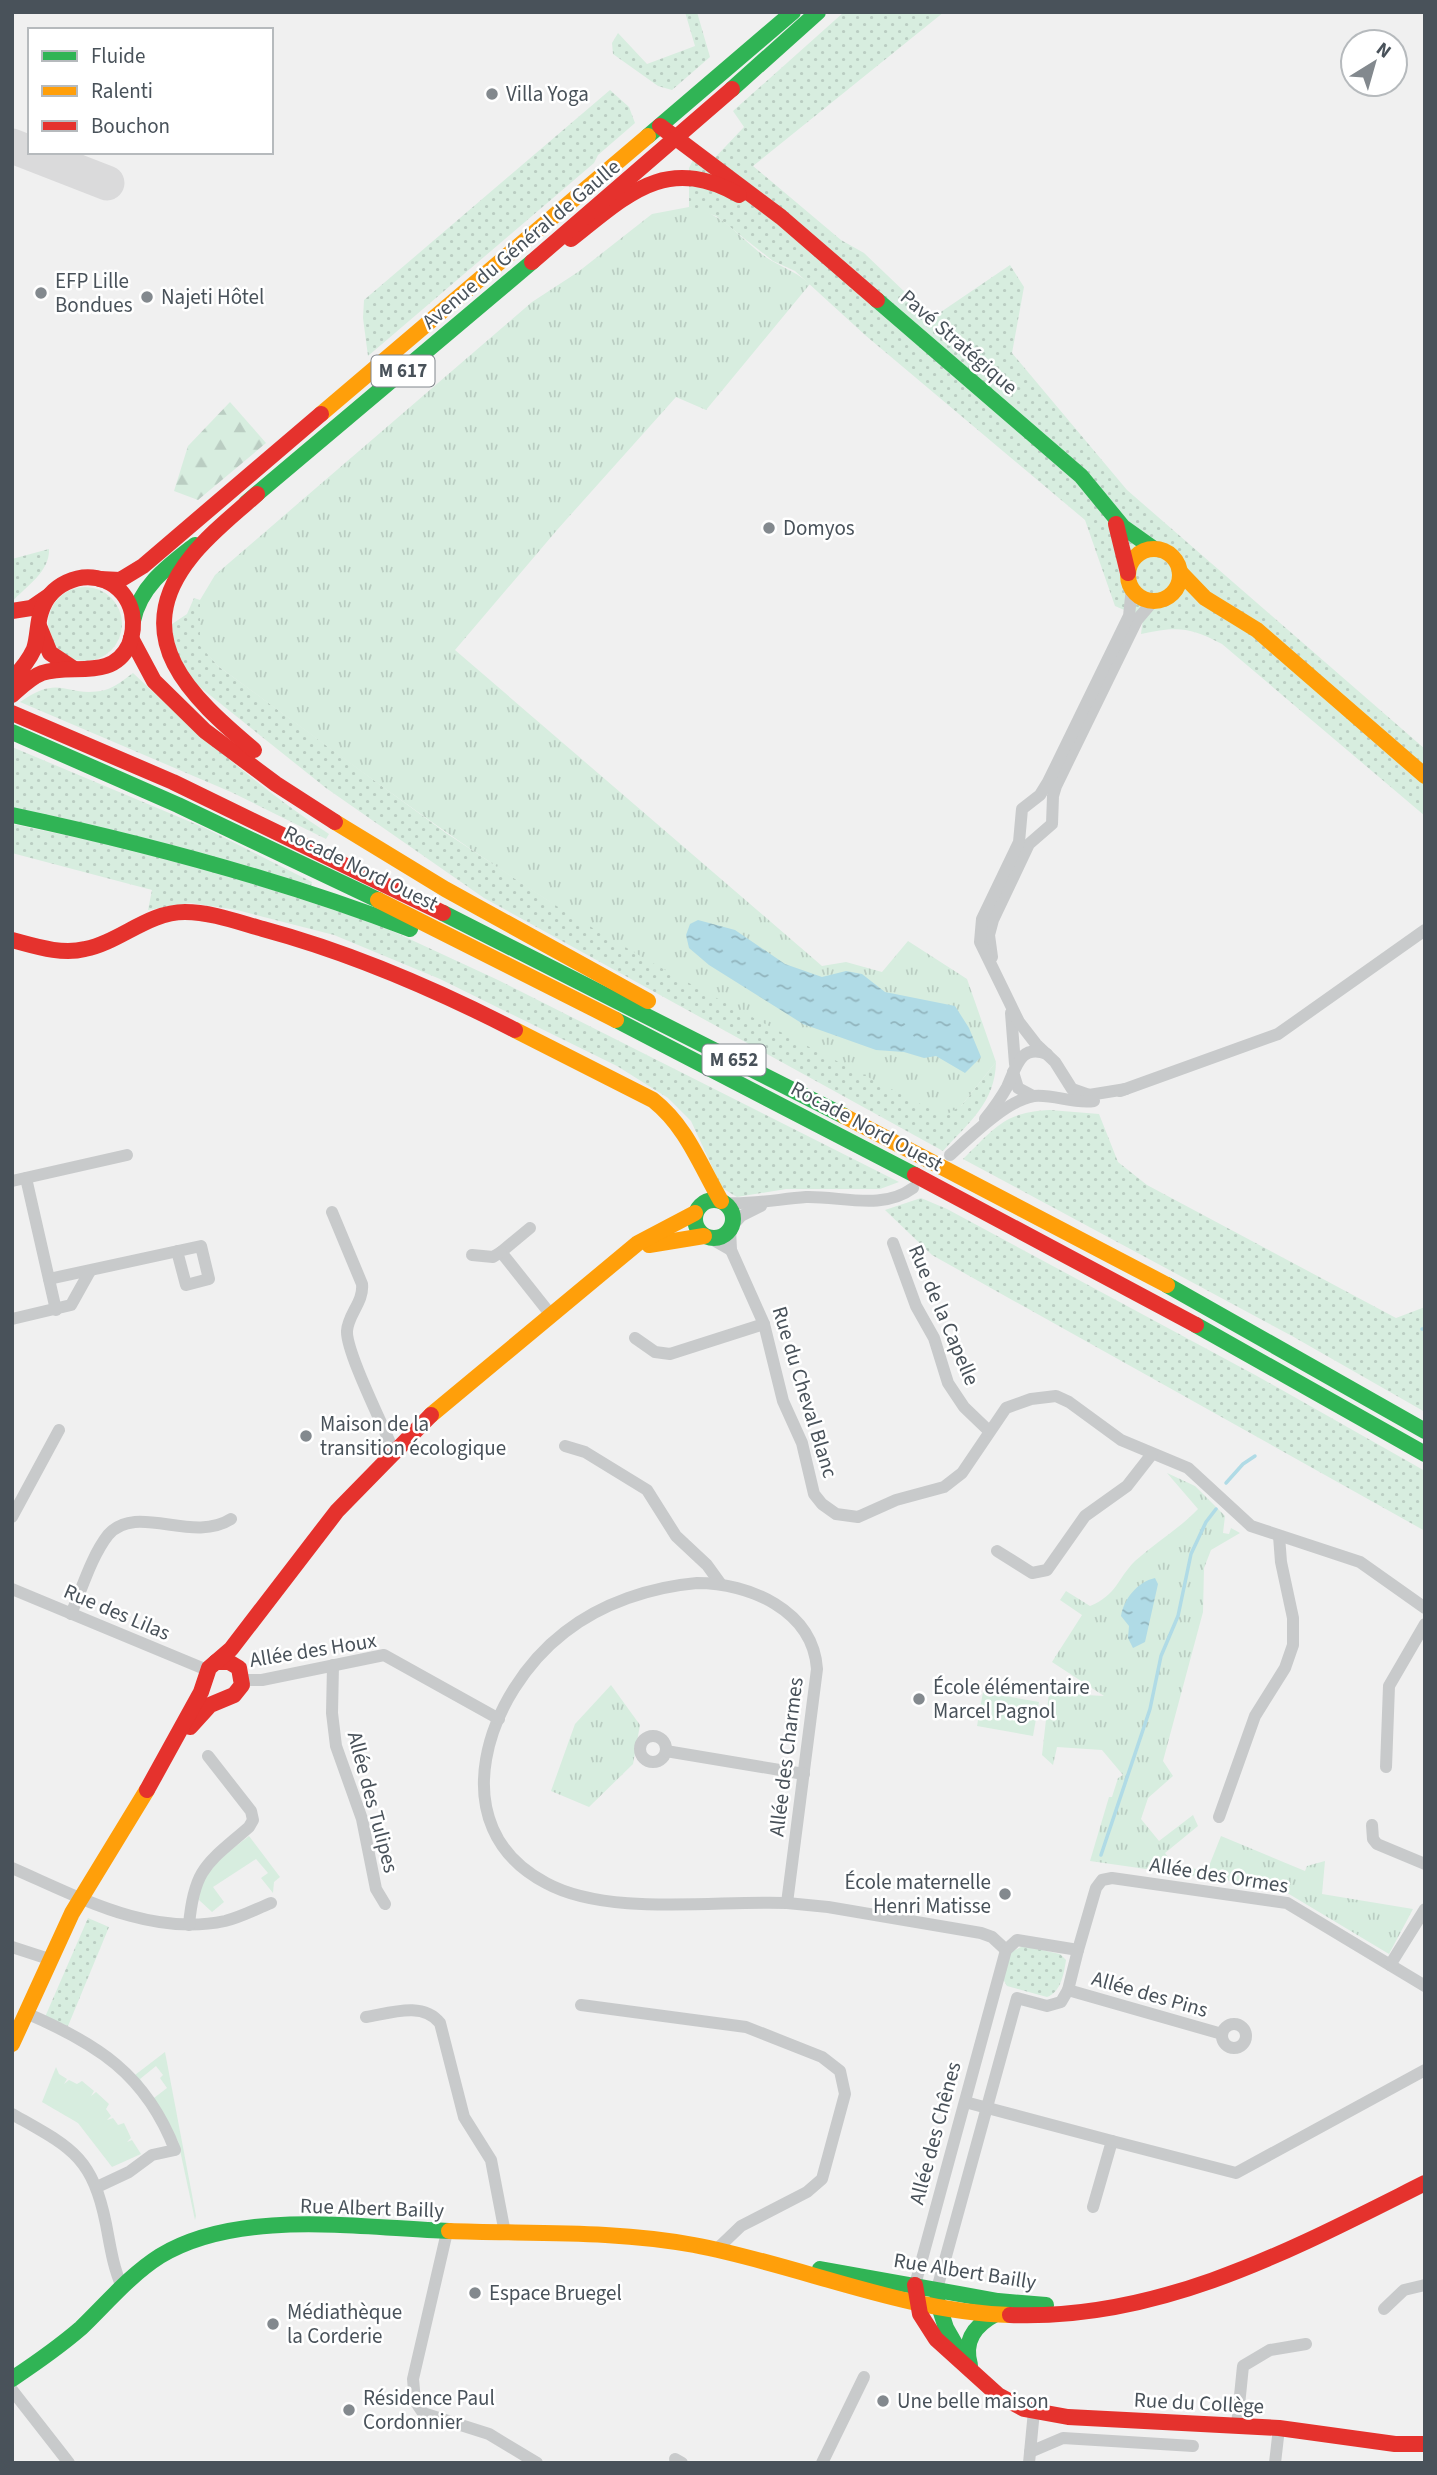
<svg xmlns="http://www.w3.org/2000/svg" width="1437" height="2475" font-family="'Source Sans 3',sans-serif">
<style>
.grass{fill:url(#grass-dots)}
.forest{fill:url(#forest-firs)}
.park{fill:url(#park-tufts)}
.garden{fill:#d7eddf}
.water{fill:url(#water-ripples)}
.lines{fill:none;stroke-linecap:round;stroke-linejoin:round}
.stream{stroke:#b0dbe6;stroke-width:3.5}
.taxiway{stroke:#dadadb;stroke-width:35}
.street{stroke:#c8cacb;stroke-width:12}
.fast{stroke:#30b455;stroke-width:16}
.slow{stroke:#ff9f0a;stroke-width:16}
.jam{stroke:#e5322d;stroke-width:16}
.poi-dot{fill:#83898e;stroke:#fff;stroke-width:2.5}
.labels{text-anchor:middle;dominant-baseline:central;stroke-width:5;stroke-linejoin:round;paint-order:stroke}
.shield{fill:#fff;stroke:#80868c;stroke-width:2}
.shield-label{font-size:19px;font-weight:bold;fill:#49525a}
.poi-label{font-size:21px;fill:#49525a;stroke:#fff;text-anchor:start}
.street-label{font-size:21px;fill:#49525a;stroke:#fff}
</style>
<defs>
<pattern id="grass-dots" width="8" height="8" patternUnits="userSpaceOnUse" patternTransform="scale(1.75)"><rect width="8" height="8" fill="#d7eddf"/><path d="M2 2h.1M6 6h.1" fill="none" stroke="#bacdc2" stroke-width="1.8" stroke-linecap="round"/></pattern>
<pattern id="forest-firs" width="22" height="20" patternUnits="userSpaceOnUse" patternTransform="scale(1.75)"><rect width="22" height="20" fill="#d7eddf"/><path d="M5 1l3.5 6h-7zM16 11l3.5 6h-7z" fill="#bacdc2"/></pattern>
<pattern id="park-tufts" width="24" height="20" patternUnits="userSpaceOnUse" patternTransform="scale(1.75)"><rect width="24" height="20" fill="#d7eddf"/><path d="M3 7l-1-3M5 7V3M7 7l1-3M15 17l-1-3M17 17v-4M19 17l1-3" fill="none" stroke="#bacdc2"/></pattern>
<pattern id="water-ripples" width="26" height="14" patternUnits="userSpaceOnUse" patternTransform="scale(1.75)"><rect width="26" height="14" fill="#b0dbe6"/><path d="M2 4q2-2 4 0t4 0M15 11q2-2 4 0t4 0" fill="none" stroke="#91b4bd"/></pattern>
</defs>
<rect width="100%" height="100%" fill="#f0f0f0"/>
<g class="grass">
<path d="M 685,12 L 697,12 L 710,57 L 672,90 L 658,86 L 613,54 L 612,43 L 618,33 L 647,64 L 695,46 Z"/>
<path d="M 844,12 L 944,12 L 753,166 L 841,240 L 864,253 L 932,318 L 1010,265 L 1024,287 L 1012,353 L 1127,490 L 1425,749 L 1425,816 L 1222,644 C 1190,627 1177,626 1141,634 L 1143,618 L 1115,606 L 1085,520 L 865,335 L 795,271 L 773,261 L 716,216 L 689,207 L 689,168 L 694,158 L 707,166 L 744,127 L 733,111 Z"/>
<path d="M 610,90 L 629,107 L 635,123 L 598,155 L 594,163 L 368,356 L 363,318 L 364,300 Z"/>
<path d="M 49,549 C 50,572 26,586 12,602 L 12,559 Z"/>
<circle cx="85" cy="624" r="37"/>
<path d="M 194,598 L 200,600 L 201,646 L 218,666 L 446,833 L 549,901 L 961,1106 L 996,1062 C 995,1103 969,1122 943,1151 L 484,898 L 326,788 L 191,680 L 175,652 L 172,624 L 187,614 Z"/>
<path d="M 133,673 C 195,732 258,787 329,834 L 326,839 L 231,792 L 20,702 C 62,672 66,699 105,690 C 115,687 125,679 133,673 Z"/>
<path d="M 12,747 L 205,828 L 312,882 L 311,886 L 12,810 Z"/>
<path d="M 12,824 L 174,858 L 377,924 L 498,980 L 899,1182 L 880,1189 L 786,1189 L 737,1197 L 722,1188 L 691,1121 L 668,1098 L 617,1066 L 440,979 L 334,935 L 237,910 L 191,903 L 148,910 L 152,890 L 12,853 Z"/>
<path d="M 1050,1110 L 1099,1114 L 1118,1162 L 1147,1185 L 1396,1318 L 1425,1307 L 1425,1412 L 1292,1336 L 963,1159 C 995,1128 1004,1112 1050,1110 Z"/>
<path d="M 921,1198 L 947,1209 L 1257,1376 L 1425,1471 L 1425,1531 L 932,1255 L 885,1210 Z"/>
<path d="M 88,1918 L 109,1927 L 68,2026 L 45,2017 Z"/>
<path d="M 1023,1946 L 1060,1954 L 1066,1960 C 1064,1973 1061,1992 1047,1997 L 1007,1986 L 1003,1979 L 1009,1953 Z"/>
</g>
<path class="forest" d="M 230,402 L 266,443 L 198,500 L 174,491 L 188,446 Z"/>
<g class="park">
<path d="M 689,207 C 725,212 742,243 772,261 C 786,269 798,273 810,284 L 706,410 L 676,397 L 557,530 L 455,650 L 822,966 L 846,962 L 882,972 L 908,941 L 967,979 L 996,1062 L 961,1106 L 944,1116 C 810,1047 674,980 547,900 C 434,827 327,746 218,666 L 200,646 L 200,600 L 215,575 L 532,302 L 578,272 L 652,214 Z"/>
<path d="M 1167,1473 L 1195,1486 L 1225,1516 L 1223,1533 L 1229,1534 L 1231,1528 L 1240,1533 L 1211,1550 L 1204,1568 L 1203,1612 L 1163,1761 L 1173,1776 L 1148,1798 L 1141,1819 L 1159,1841 L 1193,1815 L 1198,1826 L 1165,1853 L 1174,1865 L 1207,1871 L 1221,1836 L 1305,1871 L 1307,1866 L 1325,1861 L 1322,1894 L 1413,1909 L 1389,1954 L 1279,1888 L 1090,1861 L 1109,1797 L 1112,1797 L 1118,1778 L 1123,1775 L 1102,1750 L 1057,1747 L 1053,1765 L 1042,1755 L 1049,1693 L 1104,1696 L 1052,1662 L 1082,1615 L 1060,1600 L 1066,1591 L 1090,1606 C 1117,1595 1117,1579 1135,1561 C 1155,1543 1179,1529 1198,1509 Z"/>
<path d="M 611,1685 L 640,1725 L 633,1764 L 589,1807 L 551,1791 L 575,1724 Z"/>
</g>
<g class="garden">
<path d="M 983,1692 L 1039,1702 L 1033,1736 L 977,1726 Z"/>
<path d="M 249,1836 L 280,1877 L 274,1882 L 273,1893 L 261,1878 L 268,1873 L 256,1859 L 213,1887 L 224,1902 L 212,1912 L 199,1900 C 199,1873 229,1851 249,1836 Z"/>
<path d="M 165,2052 L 196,2216 L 195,2220 L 178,2141 L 154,2098 L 167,2088 L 160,2078 L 163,2075 L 156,2066 L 140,2079 L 145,2086 L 135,2075 Z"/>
<path d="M 56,2067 L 59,2074 L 67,2079 L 64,2084 L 69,2080 L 77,2084 L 82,2081 L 94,2091 L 91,2096 L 96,2092 L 109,2104 L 106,2109 L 111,2116 L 107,2120 L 113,2118 L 118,2125 L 124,2123 L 131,2138 L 127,2142 L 132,2140 L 141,2154 L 112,2167 L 78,2123 L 42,2102 Z"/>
</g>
<g class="water">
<path d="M 698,920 L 735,930 L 785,964 L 822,977 L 846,971 L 862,974 L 885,992 L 955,1006 L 969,1028 L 981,1057 L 965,1073 L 936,1056 L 924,1058 L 904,1052 L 876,1050 L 803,1024 L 709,965 L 689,948 L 686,935 L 690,924 Z"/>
<path d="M 1155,1578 L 1158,1584 L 1145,1642 L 1133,1648 L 1128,1638 L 1129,1626 L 1121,1616 C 1124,1599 1137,1582 1155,1578 Z"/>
</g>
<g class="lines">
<g class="stream">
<path d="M 1422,1329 L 1425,1329"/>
<path d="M 1226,1483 L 1243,1464 L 1255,1456"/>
<path d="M 1101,1855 L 1150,1709 L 1161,1656 L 1178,1616 L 1191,1554 L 1206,1522 L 1216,1509"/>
</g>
<path class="taxiway" d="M 12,146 L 107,183"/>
<g class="street">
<path d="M 992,957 L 989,935 L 993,920 L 1029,844 L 1052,824 L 1053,796 L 1056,786 L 1137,620 L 1154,600"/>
<path d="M 1011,1013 L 1015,1064"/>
<path d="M 1013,1072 L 1018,1088 L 1033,1096"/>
<path d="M 1126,1089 L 1089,1095 L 1072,1089 L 1055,1062 L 1036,1044 L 1019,1022 L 980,942 L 982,919 L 1019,842 L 1022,809 L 1040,795 L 1048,782 L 1129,616 L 1132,587"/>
<path d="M 1120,1091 L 1278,1034 L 1425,930"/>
<path d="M 985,1119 C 993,1109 1001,1098 1007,1087 C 1016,1068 1020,1043 1047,1054"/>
<path d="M 950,1155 C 970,1137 1007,1100 1034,1096 C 1054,1094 1073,1104 1094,1101"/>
<path d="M 26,1178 L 56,1310"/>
<path d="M 12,1181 L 127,1155"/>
<path d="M 724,1203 C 752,1205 779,1199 806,1197 C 841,1196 882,1211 913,1188"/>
<path d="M 332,1212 L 362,1284 C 364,1302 348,1314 347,1331 C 346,1352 384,1427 393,1450"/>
<path d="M 732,1226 L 741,1216 L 761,1206"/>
<path d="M 530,1228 L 501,1252 L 551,1315"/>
<path d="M 730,1229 L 731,1250 L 764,1324 L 783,1401 L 802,1443 L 814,1494 L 822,1504 L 836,1514 L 858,1517 L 896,1500 L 944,1487 L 962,1473 L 1006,1408 L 1031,1399 L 1056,1396 L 1069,1402 L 1121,1440 L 1188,1468 L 1251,1526 L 1360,1562 L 1425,1608"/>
<path d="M 710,1238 L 731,1250"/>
<path d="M 893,1243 L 916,1306 L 934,1338 L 948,1383 L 964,1407 L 989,1431"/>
<path d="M 472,1255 L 493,1257 L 501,1252"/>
<path d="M 49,1279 L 201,1246 L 209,1279 L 186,1285 L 177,1251"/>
<path d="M 12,1319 L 71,1305 L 90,1271"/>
<path d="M 635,1338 L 655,1352 L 670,1354 L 764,1324"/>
<path d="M 565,1446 L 585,1452 L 647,1490 L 676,1536 L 707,1565 L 720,1583"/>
<path d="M 12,1517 L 59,1430"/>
<path d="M 997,1551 L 1032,1573 L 1047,1570 L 1085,1516 L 1127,1486 L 1152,1454"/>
<path d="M 697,1583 C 749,1583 813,1610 817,1669 L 787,1903 C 717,1900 608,1917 546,1883 C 439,1827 487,1692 565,1632 C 602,1603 651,1587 697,1583 Z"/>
<path d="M 12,1589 L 207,1670"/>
<path d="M 71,1614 C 82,1589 91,1557 108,1535 C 136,1502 192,1544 231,1519"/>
<path d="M 333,1665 L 332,1713 L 336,1746 L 362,1819 L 376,1889 L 385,1904"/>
<path d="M 243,1680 L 262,1680 L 384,1655 L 499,1719"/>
<circle cx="653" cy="1749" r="13"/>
<path d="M 666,1751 L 804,1774"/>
<path d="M 1386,1767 L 1389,1686 L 1425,1624"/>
<path d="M 1219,1817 L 1255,1716 L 1285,1668 L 1293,1645 L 1293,1618 L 1281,1562 L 1279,1536"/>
<path d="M 1372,1825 L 1373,1839 L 1377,1844 L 1425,1864"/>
<path d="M 12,1868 C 79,1897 150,1937 225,1921 C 241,1917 256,1909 271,1903"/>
<path d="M 787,1903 L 828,1907 L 981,1933 L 992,1937 L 1006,1950"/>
<path d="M 189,1925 C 194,1867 208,1863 249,1827 L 253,1820 L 251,1811 L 208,1756"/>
<path d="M 12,1947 L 49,1959"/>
<path d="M 1078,1950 L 1096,1888 L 1102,1880 L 1112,1878 L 1287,1903 L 1425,1986"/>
<path d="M 1390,1965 L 1425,1909"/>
<path d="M 1068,1990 L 1222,2034"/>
<path d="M 581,2005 L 746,2027 L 822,2057 L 840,2071 L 845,2094 L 822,2179 L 807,2192 L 741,2226 L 717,2249"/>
<path d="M 26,2013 C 96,2043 146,2074 175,2150 L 152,2155 L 129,2172 L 97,2187"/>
<path d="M 366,2017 C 390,2013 423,2001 440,2023 L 464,2117 L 491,2160 L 505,2233"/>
<circle cx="1234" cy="2036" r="12"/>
<path d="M 965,2102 L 1112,2141 L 1093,2207"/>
<path d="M 12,2114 C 70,2147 92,2155 106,2224 C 110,2245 113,2267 122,2287"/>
<path d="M 1112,2141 L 1236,2173 L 1425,2070"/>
<path d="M 447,2232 L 413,2379 L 415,2401 L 423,2413 L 489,2434 L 537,2463"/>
<path d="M 915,2285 L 1006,1950 L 1017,1940 L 1078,1950 L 1068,1990 L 1061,2002 L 1047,2006 L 1017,1998 L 937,2289"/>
<path d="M 1384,2309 L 1404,2290 L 1425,2285"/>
<path d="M 12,2390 L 69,2463"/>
<path d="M 1237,2425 L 1243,2366 L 1270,2350 L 1306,2344"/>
<path d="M 1030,2452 L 1063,2438 L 1193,2446"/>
<path d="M 675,2459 L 682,2463"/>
<path d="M 822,2463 L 864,2377"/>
<path d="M 1029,2463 L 1034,2411"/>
<path d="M 1275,2463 L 1279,2428"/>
</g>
<g class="fast">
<path d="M 732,89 L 818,12"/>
<path d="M 648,136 L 793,12"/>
<path d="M 877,300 L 1081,476 L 1123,527 L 1154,549"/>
<path d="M 246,503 L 532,262"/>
<path d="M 133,621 C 140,586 168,566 195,545"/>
<path d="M 12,732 L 178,805 L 378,900"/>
<path d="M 12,815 C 148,844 280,879 410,929"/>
<path d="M 443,913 L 844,1116"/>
<path d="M 616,1020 L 915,1175"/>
<circle cx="714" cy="1219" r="19"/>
<path d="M 1167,1285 L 1425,1431"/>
<path d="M 1196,1325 L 1425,1454"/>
<path d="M 820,2269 L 998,2301 L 1046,2305"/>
<path d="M 937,2300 L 946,2328 L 962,2356"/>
<path d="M 970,2365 C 963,2341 975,2325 996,2314"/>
<path d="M 12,2379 C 36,2363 59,2347 81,2328 C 106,2304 130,2275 160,2256 C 239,2208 360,2228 449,2231"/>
</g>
<g class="slow">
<path d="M 321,414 L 648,136"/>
<circle cx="1154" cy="575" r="26"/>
<path d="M 1180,572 L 1205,598 L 1257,630 L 1425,776"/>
<path d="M 335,822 L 445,889 L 648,1001"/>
<path d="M 378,900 L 616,1020"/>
<path d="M 515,1030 L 653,1100 C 687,1127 700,1165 721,1201"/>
<path d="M 844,1116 L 1167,1285"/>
<path d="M 649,1245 L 704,1236"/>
<path d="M 431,1415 L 638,1243 L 695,1213"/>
<path d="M 12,2044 L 72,1913 L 147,1790"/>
<path d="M 449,2231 C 530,2234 615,2230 694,2245 C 800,2265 902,2312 1010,2315"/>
</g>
<g class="jam">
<path d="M 660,126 L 781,217 L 877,300"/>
<path d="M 571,239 C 628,194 666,154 739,195"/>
<path d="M 532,262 L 732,89"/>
<path d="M 1116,524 L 1128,573"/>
<path d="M 100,579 L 120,580 L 143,566 L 321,414"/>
<path d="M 12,611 L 31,608 L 50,595"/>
<path d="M 39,626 L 50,653 L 74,669"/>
<path d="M 131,638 L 154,681 L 205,731 L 276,784 L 335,822"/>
<path d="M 12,679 C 21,670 29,660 34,649 C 38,637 37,624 41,612 C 49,585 80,570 106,581 C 119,586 129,599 132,613 C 134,624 133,635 129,645 C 112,681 72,663 42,673 C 31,677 21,687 12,695"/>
<path d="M 12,713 L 173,782 L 443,913"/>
<path d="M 254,750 C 191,697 126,638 191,557 C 210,533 235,514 257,494"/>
<path d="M 12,940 C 35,946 61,955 85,949 C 120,942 148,912 185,912 C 211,912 238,922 263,929 C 352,953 433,988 515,1030"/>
<path d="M 915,1175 L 1196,1325"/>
<path d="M 190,1727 L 210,1705 L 234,1695 L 242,1685 L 239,1668 L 229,1662 L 216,1662"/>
<path d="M 147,1790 L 201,1692 L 209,1668 L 231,1649 L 337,1511 L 431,1415"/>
<path d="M 915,2285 L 920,2314 L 936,2339 L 998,2395 L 1024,2409 L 1068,2417 L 1279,2428 L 1395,2444 L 1425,2444"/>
<path d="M 1010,2315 C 1161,2321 1295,2248 1425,2183"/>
</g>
</g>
<g class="poi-dot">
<circle cx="492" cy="94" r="7"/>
<circle cx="41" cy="293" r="7"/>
<circle cx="147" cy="297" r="7"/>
<circle cx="769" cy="528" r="7"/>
<circle cx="306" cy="1436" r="7"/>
<circle cx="919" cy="1699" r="7"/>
<circle cx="1005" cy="1894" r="7"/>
<circle cx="475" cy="2293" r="7"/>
<circle cx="273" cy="2324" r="7"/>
<circle cx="883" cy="2401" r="7"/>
<circle cx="349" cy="2410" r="7"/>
</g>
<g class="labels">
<g class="shield">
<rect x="371.5" y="355.5" width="63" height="31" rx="5"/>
<rect x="702.5" y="1044.5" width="63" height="31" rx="5"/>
</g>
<g class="shield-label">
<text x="403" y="371">M 617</text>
<text x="734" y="1060">M 652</text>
</g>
<g class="poi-label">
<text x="506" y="94">Villa Yoga</text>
<text x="55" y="281">EFP Lille<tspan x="55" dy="24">Bondues</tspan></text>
<text x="161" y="297">Najeti Hôtel</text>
<text x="783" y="528">Domyos</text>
<text x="320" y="1424">Maison de la<tspan x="320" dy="24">transition écologique</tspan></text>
<text x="933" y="1687">École élémentaire<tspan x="933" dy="24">Marcel Pagnol</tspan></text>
<text x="991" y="1882" text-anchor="end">École maternelle<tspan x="991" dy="24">Henri Matisse</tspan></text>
<text x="489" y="2293">Espace Bruegel</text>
<text x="287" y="2312">Médiathèque<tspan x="287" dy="24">la Corderie</tspan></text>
<text x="363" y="2398">Résidence Paul<tspan x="363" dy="24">Cordonnier</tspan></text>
<text x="897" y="2401">Une belle maison</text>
</g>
<g class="street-label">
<text transform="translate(521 244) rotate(-40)">Avenue du Général de Gaulle</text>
<text transform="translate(959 342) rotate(41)">Pavé Stratégique</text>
<text transform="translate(361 868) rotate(26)">Rocade Nord Ouest</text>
<text transform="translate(867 1126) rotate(28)">Rocade Nord Ouest</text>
<text transform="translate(944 1315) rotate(67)">Rue de la Capelle</text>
<text transform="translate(805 1392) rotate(73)">Rue du Cheval Blanc</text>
<text transform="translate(117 1612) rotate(23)">Rue des Lilas</text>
<text transform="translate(313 1650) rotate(-9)">Allée des Houx</text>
<text transform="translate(786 1757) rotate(-83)">Allée des Charmes</text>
<text transform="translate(373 1802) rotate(75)">Allée des Tulipes</text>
<text transform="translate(1219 1875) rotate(9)">Allée des Ormes</text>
<text transform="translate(1150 1994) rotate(16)">Allée des Pins</text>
<text transform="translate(935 2133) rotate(-75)">Allée des Chênes</text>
<text transform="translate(372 2208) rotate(2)">Rue Albert Bailly</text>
<text transform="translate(965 2271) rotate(9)">Rue Albert Bailly</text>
<text transform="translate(1199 2403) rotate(3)">Rue du Collège</text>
</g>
</g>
<rect width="1437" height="2475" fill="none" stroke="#49525a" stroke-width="28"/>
<rect x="28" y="28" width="245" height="126" fill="#ffffff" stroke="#b6babd" stroke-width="2"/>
<rect x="42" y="51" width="35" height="10" fill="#30b455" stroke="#b6babd" stroke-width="2"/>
<text x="91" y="63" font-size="21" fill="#49525a">Fluide</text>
<rect x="42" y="86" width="35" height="10" fill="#ff9f0a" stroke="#b6babd" stroke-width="2"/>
<text x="91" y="98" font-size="21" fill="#49525a">Ralenti</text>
<rect x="42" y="121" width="35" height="10" fill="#e5322d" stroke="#b6babd" stroke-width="2"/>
<text x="91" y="133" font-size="21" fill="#49525a">Bouchon</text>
<g transform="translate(1374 63) rotate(37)"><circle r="33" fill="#ffffff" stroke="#b6babd" stroke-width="2"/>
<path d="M0-5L12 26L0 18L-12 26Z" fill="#83898e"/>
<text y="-10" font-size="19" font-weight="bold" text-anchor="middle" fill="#49525a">N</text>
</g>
</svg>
